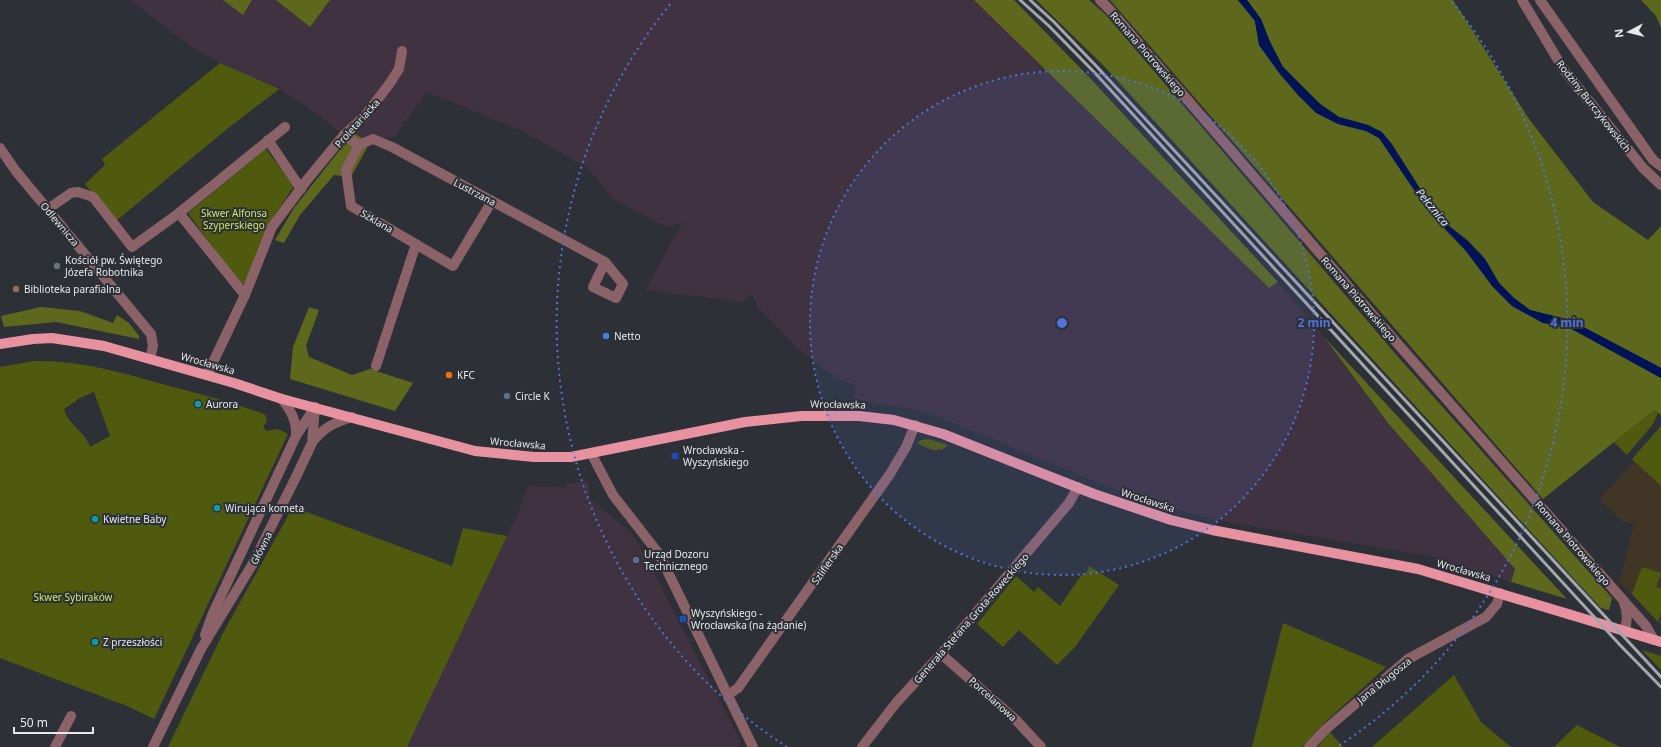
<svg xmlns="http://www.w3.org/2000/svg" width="1661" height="747" font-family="'Noto Sans',sans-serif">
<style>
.industrial{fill:#403240}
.education{fill:#413626}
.green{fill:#505a0f;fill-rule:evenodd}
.forest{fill:#5d681c}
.water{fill:#001357}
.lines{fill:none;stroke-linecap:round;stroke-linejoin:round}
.minor{stroke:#8c6269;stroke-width:10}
.major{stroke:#e791a1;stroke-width:10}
.rail{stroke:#a4a7ab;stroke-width:3}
.ring{fill:none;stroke:#4f74dd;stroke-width:2;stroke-dasharray:2 4}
.worship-dot{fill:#6b7280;stroke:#2d3036;stroke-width:1.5}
.education-dot{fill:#8d6e63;stroke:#2d3036;stroke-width:1.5}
.shop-dot{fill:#3f7fe0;stroke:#2d3036;stroke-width:1.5}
.food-dot{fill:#e8710a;stroke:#2d3036;stroke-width:1.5}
.service-dot{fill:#5c6f8a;stroke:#2d3036;stroke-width:1.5}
.culture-dot{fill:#0f9aa8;stroke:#2d3036;stroke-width:1.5}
.transit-dot{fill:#1a4fb4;stroke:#2d3036;stroke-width:1.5}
.labels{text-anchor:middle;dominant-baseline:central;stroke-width:4;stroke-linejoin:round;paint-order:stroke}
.street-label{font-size:10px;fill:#e6e8ec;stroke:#2d3036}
.park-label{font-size:10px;fill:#d1e566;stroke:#2d3036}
.poi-label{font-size:10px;fill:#e6e8ec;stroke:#2d3036;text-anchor:start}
.water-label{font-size:11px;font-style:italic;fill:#d9e4f9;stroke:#2d3036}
.centre{fill:#4f74dd;stroke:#2d3036;stroke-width:2}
.ring-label{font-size:12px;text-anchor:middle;font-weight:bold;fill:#4f74dd;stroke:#2d3036;stroke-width:4;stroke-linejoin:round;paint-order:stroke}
</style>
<rect width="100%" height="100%" fill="#2d3036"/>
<g class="industrial">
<path d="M 130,0 L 223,0 L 243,14 L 252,0 L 276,0 L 310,27 L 330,0 L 974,0 L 1269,288 L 1278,282 L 1324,337 L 1388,423 L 1515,569 L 1511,582 L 1434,557 L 1221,521 L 1182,511 L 1122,492 L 924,411 L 853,399 L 856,386 L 832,375 L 797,348 L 759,309 L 751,294 L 743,302 L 645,290 L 682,223 L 666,227 L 613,199 L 588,168 L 522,131 L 427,92 L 395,136 L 370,142 L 340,132 L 302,103 L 279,89 L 220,63 L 190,46 Z"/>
<path d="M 589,482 L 590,499 L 632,533 L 654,573 L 741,742 L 739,747 L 407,747 L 518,513 L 528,486 L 566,487 L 566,483 Z"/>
</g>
<path class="education" d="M 1635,461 L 1661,486 L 1661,625 L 1618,580 L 1621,577 L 1634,524 L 1621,520 L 1599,499 Z"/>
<g class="green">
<path d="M 220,63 L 279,89 L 227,129 L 116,221 L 85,184 L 105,165 L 102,159 Z"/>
<path d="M 266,149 L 294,186 L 268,225 L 248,280 L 243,284 L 238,282 L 188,213 Z"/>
<path d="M 34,361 C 79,360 120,372 162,384 C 197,393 231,402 264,414 L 267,418 L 266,423 L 263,426 L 266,431 L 278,429 L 288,434 L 154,719 L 127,706 L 0,658 L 0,367 ZM 94,392 L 110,436 L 90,447 C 85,431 68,425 64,409 L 80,398 Z"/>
<path d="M 1654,410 L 1658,413 L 1653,424 L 1627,455 L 1614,442 Z"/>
<path d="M 1661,426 L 1661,486 L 1632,459 Z"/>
<path d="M 929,439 L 948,445 C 940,455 926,448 917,443 L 921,440 Z"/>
<path d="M 293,507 L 452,566 L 463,528 L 507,536 L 407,747 L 168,747 L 223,633 Z"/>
<path d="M 1089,566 L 1119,585 L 1075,647 L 1057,665 L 1019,630 L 1003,647 L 977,624 L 1016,576 L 1034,592 L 1038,587 L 1060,606 L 1082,574 L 1086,575 Z"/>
<path d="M 1642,567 L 1661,573 L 1656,587 L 1661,589 L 1661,611 L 1658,622 L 1632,594 Z"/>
<path d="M 1283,623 L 1386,667 L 1323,724 L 1302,747 L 1252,747 Z"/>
<path d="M 1642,650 L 1661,656 L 1661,670 Z"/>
<path d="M 1454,675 L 1481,722 L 1511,747 L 1372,747 Z"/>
<path d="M 1577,725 L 1620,747 L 1554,747 Z"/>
<path d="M 1330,732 L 1343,747 L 1317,747 Z"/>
</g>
<g class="forest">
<path d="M 223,0 L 252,0 L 243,15 Z"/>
<path d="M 276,0 L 330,0 L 310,27 Z"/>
<path d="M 974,0 L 1014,0 L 1090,78 L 1278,282 L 1269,288 Z"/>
<path d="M 1036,0 L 1089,0 L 1106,15 L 1399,358 L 1612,598 L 1609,610 L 1601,608 L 1574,579 L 1102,64 Z"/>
<path d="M 1110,0 L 1238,0 L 1255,21 L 1259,45 L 1280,74 L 1299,96 L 1338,124 L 1366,131 L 1379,138 L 1446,231 L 1466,251 L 1493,287 L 1512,306 L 1543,323 L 1568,327 L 1661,378 L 1661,415 L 1654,410 L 1543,499 Z"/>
<path d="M 1247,0 L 1453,0 L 1529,119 L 1593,202 L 1648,240 L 1661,226 L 1661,368 L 1570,320 L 1530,310 L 1514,298 L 1499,283 L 1485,259 L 1468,241 L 1449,226 L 1426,198 L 1391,143 L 1368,125 L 1339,117 L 1320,104 L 1283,67 L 1270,42 L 1261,19 Z"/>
<path d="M 1641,0 L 1661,0 L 1661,28 L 1656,16 Z"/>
<path d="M 353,133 L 370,142 L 351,177 L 334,175 L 300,215 L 284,243 L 275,240 L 294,208 Z"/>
<path d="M 41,307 L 80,311 L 113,323 L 117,315 L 129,323 L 139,336 L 139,339 L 56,322 L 4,327 L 1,316 Z"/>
<path d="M 309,307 L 319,310 L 306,346 L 309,357 L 352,375 L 370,369 L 413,383 L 395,411 L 290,379 L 293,347 Z"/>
<path d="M 1324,337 L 1567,599 L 1511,582 L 1515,569 L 1388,423 Z"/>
</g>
<path class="water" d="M 1238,0 L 1247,0 L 1261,19 L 1270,42 L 1283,67 L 1320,104 L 1339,117 L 1368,125 L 1382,132 L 1391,143 L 1426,198 L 1449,226 L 1468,241 L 1485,259 L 1499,283 L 1514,298 L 1530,310 L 1570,320 L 1652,363 L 1661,368 L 1661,378 L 1568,327 L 1543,323 L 1512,306 L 1493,287 L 1466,251 L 1422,202 L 1379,138 L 1366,131 L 1338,124 L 1316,113 L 1299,96 L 1280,74 L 1259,45 L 1255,21 Z"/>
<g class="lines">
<g class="minor">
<path d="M 1100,0 L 1111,11 L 1404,351 L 1646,626 L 1654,640"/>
<path d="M 1522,0 L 1564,70 L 1643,168 L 1661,185"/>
<path d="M 1540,0 L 1653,160 L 1661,166"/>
<path d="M 344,135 L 359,145 L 373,139 L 392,147 L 605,262 L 593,287 L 616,298 L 623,284 L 605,262"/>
<path d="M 268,140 L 301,189"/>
<path d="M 359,145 L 346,170 L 351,206 L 453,266 L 492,201"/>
<path d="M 0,148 L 15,170 L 151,334 L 153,346 L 150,359"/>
<path d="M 48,209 L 71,193 L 78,192 L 93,197 L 132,247 L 179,213 L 285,127"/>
<path d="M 179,213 L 245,295"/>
<path d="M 376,366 L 416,244"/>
<path d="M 207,375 L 245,295 L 272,227 L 307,180 L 344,135 L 364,117 L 390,83 L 399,69 L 402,51"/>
<path d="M 282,399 C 291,411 297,421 296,436"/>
<path d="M 313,441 C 325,427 333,423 352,417"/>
<path d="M 591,453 L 613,495 L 659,554 L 753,747"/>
<path d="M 1624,603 C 1628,613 1627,620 1625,631"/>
<path d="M 205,635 L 213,613 L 296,436 L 315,407"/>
<path d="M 941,654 L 1015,719 L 1041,747"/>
<path d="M 728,695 L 738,688 L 890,474 L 906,447 L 915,425"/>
<path d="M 55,747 L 71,716"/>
<path d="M 153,747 L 201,649 L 252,565 L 295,479 L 312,443 L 315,407"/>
<path d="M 862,747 L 896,703 L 941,654 L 1069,503 L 1078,487"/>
<path d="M 1309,747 L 1326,729 L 1408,659 L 1486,617 L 1497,604 L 1500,593"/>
</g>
<path class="major" d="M 0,344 L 33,339 L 52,338 L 104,346 L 234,383 L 282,399 L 475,451 L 534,457 L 571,457 L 745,422 L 801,416 L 859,416 L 894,420 L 943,434 L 1094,494 L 1171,520 L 1212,530 L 1418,569 L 1661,642"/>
<g class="rail">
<path d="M 1020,0 L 1049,26 L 1095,73 L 1620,645 L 1661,687"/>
<path d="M 1030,0 L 1054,22 L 1099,69 L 1661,677"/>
</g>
</g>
<circle cx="1062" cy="323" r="252" fill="#4f74dd" fill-opacity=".12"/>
<g class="ring">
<circle cx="1062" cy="323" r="252"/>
<path d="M787 747A505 505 0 0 1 672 2M1452 2A505 505 0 0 1 1337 747"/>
</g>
<circle class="worship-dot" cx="57" cy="266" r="4"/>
<circle class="education-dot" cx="16" cy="289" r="4"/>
<circle class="shop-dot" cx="606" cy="336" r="4"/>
<circle class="food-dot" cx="449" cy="375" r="4"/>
<g class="service-dot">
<circle cx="507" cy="396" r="4"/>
<circle cx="636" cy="560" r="4"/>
</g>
<g class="culture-dot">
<circle cx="198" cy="404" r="4"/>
<circle cx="217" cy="508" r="4"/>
<circle cx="95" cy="519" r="4"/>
<circle cx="95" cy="642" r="4"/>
</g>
<g class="transit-dot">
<rect x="671" y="452" width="8" height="8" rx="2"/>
<rect x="679" y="615" width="8" height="8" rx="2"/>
</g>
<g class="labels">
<g class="street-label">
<text transform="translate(1148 54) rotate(49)">Romana Piotrowskiego</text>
<text transform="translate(1594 106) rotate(52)">Rodziny Burczykowskich</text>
<text transform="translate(357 123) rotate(-48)">Proletariacka</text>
<text transform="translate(475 192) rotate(28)">Lustrzana</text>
<text transform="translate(377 221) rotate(30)">Szklana</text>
<text transform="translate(60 224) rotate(50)">Odlewnicza</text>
<text transform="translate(1359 299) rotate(49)">Romana Piotrowskiego</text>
<text transform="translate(208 363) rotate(16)">Wrocławska</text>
<text transform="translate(838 404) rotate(1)">Wrocławska</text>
<text transform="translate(518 443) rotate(5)">Wrocławska</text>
<text transform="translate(1148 500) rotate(18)">Wrocławska</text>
<text transform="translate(1573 543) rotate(49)">Romana Piotrowskiego</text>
<text transform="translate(261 548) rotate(-63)">Główna</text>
<text transform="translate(827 564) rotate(-55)">Szlifierska</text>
<text transform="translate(1464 570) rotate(16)">Wrocławska</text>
<text transform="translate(971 618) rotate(-49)">Generała Stefana Grota-Roweckiego</text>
<text transform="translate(1384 680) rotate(-39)">Jana Długosza</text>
<text transform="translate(993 699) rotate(42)">Porcelanowa</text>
</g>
<g class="park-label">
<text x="234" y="213">Skwer Alfonsa<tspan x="234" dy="12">Szyperskiego</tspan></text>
<text x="73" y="597">Skwer Sybiraków</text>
</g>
<g class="poi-label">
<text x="65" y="260">Kościół pw. Świętego<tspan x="65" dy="12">Józefa Robotnika</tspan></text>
<text x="24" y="289">Biblioteka parafialna</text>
<text x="614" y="336">Netto</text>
<text x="457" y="375">KFC</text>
<text x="515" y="396">Circle K</text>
<text x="206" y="404">Aurora</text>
<text x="683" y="450">Wrocławska -<tspan x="683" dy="12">Wyszyńskiego</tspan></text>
<text x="225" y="508">Wirująca kometa</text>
<text x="103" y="519">Kwietne Baby</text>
<text x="644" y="554">Urząd Dozoru<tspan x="644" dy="12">Technicznego</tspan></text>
<text x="691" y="613">Wyszyńskiego -<tspan x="691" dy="12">Wrocławska (na żądanie)</tspan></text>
<text x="103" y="642">Z przeszłości</text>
</g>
<g class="water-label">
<text transform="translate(1433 207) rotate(51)">Pełcznica</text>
</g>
</g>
<circle cx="1062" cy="323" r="6" class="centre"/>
<g class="ring-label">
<text x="1314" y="327">2 min</text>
<text x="1567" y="327">4 min</text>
</g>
<g transform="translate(1629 32) rotate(263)" stroke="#2d3036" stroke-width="3" paint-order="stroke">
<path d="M0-3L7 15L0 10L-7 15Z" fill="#e6e8ec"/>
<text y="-6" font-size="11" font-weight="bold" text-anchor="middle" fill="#e6e8ec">N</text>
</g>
<path d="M14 727v6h79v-6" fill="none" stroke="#e6e8ec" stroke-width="2"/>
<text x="20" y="727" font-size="12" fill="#e6e8ec" stroke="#2d3036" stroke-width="3" paint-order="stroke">50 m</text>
</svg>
